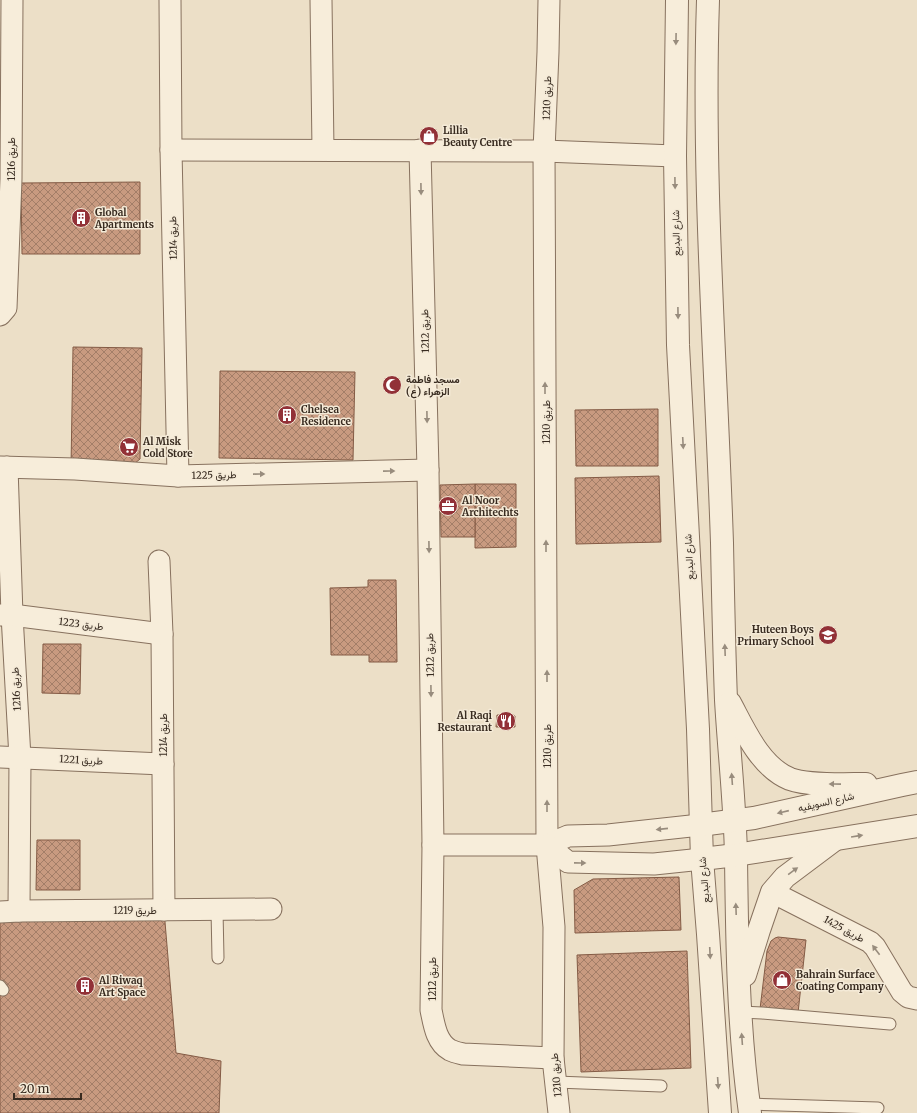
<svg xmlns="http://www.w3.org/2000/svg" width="917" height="1113" font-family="Merriweather,Vazirmatn,serif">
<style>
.building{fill:url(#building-cross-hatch);stroke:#845b45}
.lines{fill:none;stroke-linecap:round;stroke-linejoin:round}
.service-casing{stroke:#87715e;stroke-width:13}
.minor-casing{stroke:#87715e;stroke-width:23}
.tertiary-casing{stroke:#87715e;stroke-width:24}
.service{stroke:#f7edda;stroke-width:11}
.minor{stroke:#f7edda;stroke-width:21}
.tertiary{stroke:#f7edda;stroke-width:22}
.oneway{fill:#988c7d}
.labels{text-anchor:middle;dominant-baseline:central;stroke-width:3;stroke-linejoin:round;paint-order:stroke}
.street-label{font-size:10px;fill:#382b20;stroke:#f4ead7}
.poi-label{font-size:10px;font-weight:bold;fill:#382b20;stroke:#f4ead7;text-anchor:start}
</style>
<defs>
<pattern id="building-cross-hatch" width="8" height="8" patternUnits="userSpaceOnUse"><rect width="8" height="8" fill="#c89a80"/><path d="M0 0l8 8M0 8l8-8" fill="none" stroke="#a37e68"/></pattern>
</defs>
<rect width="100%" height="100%" fill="#ecdfc7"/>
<g class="building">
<path d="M 140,182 L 140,254 L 22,254 L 21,183 Z"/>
<path d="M 73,347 L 142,348 L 140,459 L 129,468 L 71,467 Z"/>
<path d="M 220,371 L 355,372 L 353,460 L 219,458 Z"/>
<path d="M 658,409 L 658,466 L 576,466 L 575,410 Z"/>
<path d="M 659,476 L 661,542 L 576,544 L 575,478 Z"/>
<path d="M 475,484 L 516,484 L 516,547 L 475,548 Z"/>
<path d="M 475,484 L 475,537 L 441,537 L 440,485 Z"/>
<path d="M 368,580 L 396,580 L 397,662 L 369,662 L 369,655 L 331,655 L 330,588 L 368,587 Z"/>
<path d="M 43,644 L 81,644 L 80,694 L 42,693 Z"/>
<path d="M 497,715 L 515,716 L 515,727 L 496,727 Z"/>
<path d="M 37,840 L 80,840 L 80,890 L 36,890 Z"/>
<path d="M 679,877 L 681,930 L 575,933 L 574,890 L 593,879 Z"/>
<path d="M 164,910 L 176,1053 L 221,1061 L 219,1113 L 0,1113 L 0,918 Z"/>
<path d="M 778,937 L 806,940 L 798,1013 L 760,1009 L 767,951 L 771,941 L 775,938 Z"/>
<path d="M 687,951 L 691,1068 L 581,1072 L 577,955 Z"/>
</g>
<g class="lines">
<g class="service-casing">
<g id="service">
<path d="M 217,910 L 218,958"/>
<path d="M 0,986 L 3,990"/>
<path d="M 741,1012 L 762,1013 L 890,1024"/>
<path d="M 556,1082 L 661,1086"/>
<path d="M 749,1104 L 878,1108"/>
</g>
</g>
<g class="minor-casing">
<g id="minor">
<path d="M 170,0 L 171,150 L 178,476"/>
<path d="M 321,0 L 323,150"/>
<path d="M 549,0 L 548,52 L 544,151 L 547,845 L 554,927 L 553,1058 L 559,1113"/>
<path d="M 171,150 L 544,151 L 675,156"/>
<path d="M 420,150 L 428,470 L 433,845 L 431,1010 C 434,1024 436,1042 450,1050 C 454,1052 459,1053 463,1054 L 553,1058"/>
<path d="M 0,315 L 6,308 L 11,179 L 12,0"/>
<path d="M 0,467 L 75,469 L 178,476 L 428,470"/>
<path d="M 7,467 L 12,615 L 20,758 L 19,911"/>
<path d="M 159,561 L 162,634 L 164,910"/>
<path d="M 0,615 L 12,615 L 162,634"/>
<path d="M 0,757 L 163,764"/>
<path d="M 433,845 L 547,845 L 568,836 L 608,835 L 700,825"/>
<path d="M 547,845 L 568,862 L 654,864 L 702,859"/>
<path d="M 772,892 L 870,942 L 875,947 L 902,992 L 908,997 L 917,999"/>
<path d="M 0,912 L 19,911 L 271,909"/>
</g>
</g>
<g class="tertiary-casing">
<g id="tertiary">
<path d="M 677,0 L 675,156 L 678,345 L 698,729 L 702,859 L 708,934 L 720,1113"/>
<path d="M 708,0 C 702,181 716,362 722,543 C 723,595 724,647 726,700 C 729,752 735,804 736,856 C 737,942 738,1028 750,1113"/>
<path d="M 730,703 C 744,729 760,767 790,779 C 809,786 845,784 866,784"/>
<path d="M 700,825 L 754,818 L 902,785 L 917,782"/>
<path d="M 702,859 L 736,855 L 917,826"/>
<path d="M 745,975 L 759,930 L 772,892 L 785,877 L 833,841"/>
</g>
</g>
<use href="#service" class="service"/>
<use href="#minor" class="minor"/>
<use href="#tertiary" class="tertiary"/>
</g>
<defs><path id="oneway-solid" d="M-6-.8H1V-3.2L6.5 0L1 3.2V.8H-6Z"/></defs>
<g class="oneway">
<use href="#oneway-solid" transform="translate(676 39) rotate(91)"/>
<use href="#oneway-solid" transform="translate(675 183) rotate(89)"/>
<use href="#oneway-solid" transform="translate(421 189) rotate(89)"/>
<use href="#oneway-solid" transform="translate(678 313) rotate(89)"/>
<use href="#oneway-solid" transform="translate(545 388) rotate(-90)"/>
<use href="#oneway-solid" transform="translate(427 417) rotate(89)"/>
<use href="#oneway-solid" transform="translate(683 443) rotate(87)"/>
<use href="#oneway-solid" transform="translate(389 471) rotate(-1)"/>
<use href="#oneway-solid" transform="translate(259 474) rotate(-1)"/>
<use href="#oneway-solid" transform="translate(546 546) rotate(-90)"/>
<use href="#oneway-solid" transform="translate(429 547) rotate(89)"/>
<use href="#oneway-solid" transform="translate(725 650) rotate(-92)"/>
<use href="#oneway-solid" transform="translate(547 676) rotate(-90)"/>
<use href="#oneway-solid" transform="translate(431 691) rotate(89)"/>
<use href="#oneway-solid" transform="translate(732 779) rotate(-94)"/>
<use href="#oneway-solid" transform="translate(835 784) rotate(-179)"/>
<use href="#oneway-solid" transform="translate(547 806) rotate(-90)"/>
<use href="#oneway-solid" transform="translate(783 812) rotate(167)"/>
<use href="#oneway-solid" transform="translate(662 829) rotate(174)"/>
<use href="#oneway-solid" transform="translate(857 836) rotate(-9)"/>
<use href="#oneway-solid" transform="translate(580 863) rotate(1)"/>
<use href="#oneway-solid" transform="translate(793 871) rotate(-36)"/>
<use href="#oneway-solid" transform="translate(736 909) rotate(-92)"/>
<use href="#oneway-solid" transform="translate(876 950) rotate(-127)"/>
<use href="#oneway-solid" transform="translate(710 953) rotate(87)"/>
<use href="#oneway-solid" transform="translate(742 1039) rotate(-94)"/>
<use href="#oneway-solid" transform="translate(718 1083) rotate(86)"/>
</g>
<defs>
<g id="shop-disc" transform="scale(1)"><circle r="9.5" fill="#923137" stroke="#f4ead7"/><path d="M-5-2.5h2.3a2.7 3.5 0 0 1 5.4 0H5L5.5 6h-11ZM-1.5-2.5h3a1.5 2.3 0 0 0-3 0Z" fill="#fff"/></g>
<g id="building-disc" transform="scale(1)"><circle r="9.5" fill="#923137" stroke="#f4ead7"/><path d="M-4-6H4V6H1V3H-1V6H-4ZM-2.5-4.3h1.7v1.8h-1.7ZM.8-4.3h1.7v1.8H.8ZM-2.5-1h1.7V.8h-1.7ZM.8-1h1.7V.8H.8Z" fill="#fff"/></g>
<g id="mosque-disc" transform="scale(1)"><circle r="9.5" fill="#923137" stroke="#f4ead7"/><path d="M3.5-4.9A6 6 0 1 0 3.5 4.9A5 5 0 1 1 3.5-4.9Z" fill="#fff"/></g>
<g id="supermarket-disc" transform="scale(1)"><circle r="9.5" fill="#923137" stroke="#f4ead7"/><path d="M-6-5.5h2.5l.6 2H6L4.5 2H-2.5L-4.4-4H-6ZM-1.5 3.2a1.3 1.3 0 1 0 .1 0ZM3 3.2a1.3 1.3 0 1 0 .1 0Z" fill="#fff"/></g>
<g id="office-disc" transform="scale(1)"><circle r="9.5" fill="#923137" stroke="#f4ead7"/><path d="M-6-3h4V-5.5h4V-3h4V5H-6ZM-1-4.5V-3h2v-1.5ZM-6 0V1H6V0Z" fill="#fff"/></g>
<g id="school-disc" transform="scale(1)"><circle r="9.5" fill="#923137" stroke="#f4ead7"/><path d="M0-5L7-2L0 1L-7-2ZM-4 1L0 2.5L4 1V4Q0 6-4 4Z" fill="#fff"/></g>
<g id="restaurant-disc" transform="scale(1)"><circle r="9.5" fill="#923137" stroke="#f4ead7"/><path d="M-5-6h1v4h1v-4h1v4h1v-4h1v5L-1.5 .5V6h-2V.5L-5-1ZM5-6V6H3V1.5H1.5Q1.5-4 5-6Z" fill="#fff"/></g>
</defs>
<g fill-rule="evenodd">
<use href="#shop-disc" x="429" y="136"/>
<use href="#building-disc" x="81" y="218"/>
<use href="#mosque-disc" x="392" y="385"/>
<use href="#building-disc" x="287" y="415"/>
<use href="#supermarket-disc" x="129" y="447"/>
<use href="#office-disc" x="448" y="506"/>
<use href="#school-disc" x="828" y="635"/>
<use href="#restaurant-disc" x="506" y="721"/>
<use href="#shop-disc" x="782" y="980"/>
<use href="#building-disc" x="85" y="986"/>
</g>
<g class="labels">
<g class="street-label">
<text transform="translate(547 98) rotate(-88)">طريق 1210</text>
<text transform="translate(11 159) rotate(-90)">طريق 1216</text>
<text transform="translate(676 233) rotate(-91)">شارع البديع</text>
<text transform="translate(173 238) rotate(-91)">طريق 1214</text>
<text transform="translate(425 331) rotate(-91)">طريق 1212</text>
<text transform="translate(546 422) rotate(-90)">طريق 1210</text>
<text transform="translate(214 475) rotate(-1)">طريق 1225</text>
<text transform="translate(689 557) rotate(-93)">شارع البديع</text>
<text transform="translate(81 624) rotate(7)">طريق 1223</text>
<text transform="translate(430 655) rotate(-91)">طريق 1212</text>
<text transform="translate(16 689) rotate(-93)">طريق 1216</text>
<text transform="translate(163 735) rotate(-90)">طريق 1214</text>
<text transform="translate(547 746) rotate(-90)">طريق 1210</text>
<text transform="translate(81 760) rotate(3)">طريق 1221</text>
<text transform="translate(826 802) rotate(-13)">شارع السويفيه</text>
<text transform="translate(704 880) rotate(-95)">شارع البديع</text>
<text x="135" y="910">طريق 1219</text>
<text transform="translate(844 929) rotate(28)">طريق 1425</text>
<text transform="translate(432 979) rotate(-90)">طريق 1212</text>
<text transform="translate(556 1075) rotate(-95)">طريق 1210</text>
</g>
<g class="poi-label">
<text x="443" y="130">Lillia<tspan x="443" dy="12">Beauty Centre</tspan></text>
<text x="95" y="212">Global<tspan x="95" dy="12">Apartments</tspan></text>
<text x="406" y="379">مسجد فاطمة<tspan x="406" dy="12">الزهراء (ع)</tspan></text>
<text x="301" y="409">Chelsea<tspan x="301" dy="12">Residence</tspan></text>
<text x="143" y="441">Al Misk<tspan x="143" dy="12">Cold Store</tspan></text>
<text x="462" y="500">Al Noor<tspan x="462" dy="12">Architechts</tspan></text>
<text x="814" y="629" text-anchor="end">Huteen Boys<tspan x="814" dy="12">Primary School</tspan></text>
<text x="492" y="715" text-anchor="end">Al Raqi<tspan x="492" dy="12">Restaurant</tspan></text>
<text x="796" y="974">Bahrain Surface<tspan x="796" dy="12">Coating Company</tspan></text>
<text x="99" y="980">Al Riwaq<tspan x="99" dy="12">Art Space</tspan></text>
</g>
</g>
<path d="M14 1093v6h67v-6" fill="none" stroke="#382b20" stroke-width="2"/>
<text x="20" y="1093" font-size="12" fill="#382b20" stroke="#f4ead7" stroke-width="3" paint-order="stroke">20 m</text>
</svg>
